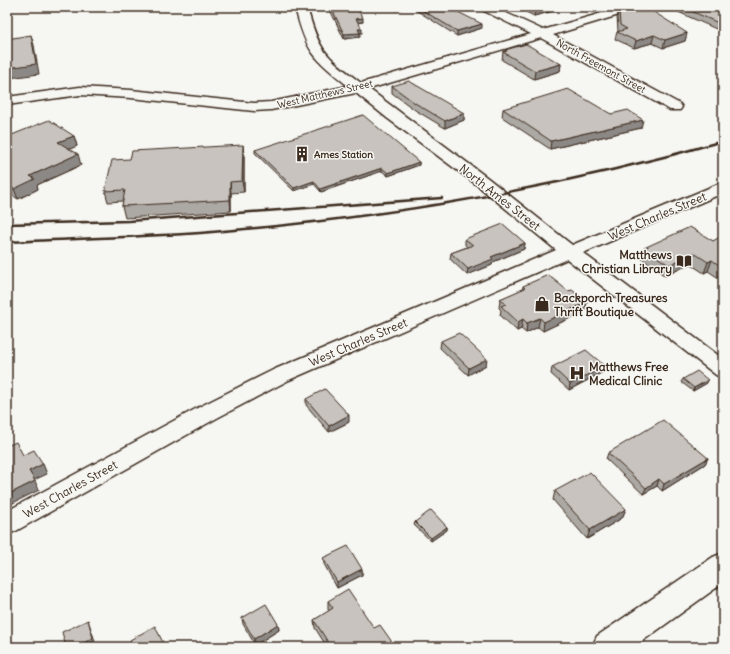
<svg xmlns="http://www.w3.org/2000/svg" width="730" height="654" font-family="Delius,sans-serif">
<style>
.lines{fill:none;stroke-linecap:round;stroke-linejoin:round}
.minor-casing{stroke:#3b2a1e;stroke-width:3}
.major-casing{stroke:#3b2a1e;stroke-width:3}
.minor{fill:#f6f6f2;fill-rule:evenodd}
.major{fill:#f6f6f2;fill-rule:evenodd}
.rail{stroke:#3b2a1e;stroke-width:2.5}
.wall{fill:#aca8a3;stroke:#3b2a1e}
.shaded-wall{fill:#8c8885;stroke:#3b2a1e}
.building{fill:#c8c3be;stroke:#3b2a1e}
.labels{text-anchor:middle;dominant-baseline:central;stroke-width:3;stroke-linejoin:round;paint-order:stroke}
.far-street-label{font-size:10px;fill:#3b2a1e;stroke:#f6f6f2}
.far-poi-label{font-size:10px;font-weight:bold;fill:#3b2a1e;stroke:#f6f6f2;text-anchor:start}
.street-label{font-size:12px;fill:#3b2a1e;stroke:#f6f6f2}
.poi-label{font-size:12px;font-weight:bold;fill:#3b2a1e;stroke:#f6f6f2;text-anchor:start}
</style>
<rect width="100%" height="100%" fill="#f6f6f2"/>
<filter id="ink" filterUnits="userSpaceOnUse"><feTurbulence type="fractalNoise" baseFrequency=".025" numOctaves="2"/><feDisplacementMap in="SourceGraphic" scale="8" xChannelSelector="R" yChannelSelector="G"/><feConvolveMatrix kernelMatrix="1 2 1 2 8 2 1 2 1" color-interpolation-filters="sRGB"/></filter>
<g filter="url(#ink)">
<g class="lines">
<g class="minor-casing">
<path id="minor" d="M 295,7 L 307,7 C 319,52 325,55 361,83 L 531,34 L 480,9 L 478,7 L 493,7 L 543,30 L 623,7 L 641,7 L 639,9 L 553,35 L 680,104 L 682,107 L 680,110 L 670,110 L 541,38 L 369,89 L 489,179 L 572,245 L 723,182 L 723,193 L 583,253 L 723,359 L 723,378 L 716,375 L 567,259 L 289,380 L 217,418 L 16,531 L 7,534 L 7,511 L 201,406 L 273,370 L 556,250 L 477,185 L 387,118 L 356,93 L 271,110 L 254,111 L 131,98 L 80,95 L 7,105 L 7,97 L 80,87 L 131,90 L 254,103 L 271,102 L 348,86 C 313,57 306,52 295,7 Z"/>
</g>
<g class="major-casing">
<path id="major" d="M 723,553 L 723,583 L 634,647 L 592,647 L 597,636 L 713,557 Z"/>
</g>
<use href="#minor" class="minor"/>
<use href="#major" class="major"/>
<g class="rail">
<path d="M 7,224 L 129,221 L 442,198"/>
<path d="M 7,242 C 71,239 136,237 200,233 C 377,219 552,190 723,141"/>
</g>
</g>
<g class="wall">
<path d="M 317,7 L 358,7 L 357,7 L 363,22 L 358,23 L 362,33 L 360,33 L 360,37 L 344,39 L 330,10 L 318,11 Z"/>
<path d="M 392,7 L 448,7 L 482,28 L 457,36 L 411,7 L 395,10 Z"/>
<path d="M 516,7 L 569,7 L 534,16 Z"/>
<path d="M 578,7 L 603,7 L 587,11 Z"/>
<path d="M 667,7 L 715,7 L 723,10 L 723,32 Z"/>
<path d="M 619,10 L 687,33 L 685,41 L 663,48 L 652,43 L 634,48 L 615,39 L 617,32 L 618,31 L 617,17 Z"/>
<path d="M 505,50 L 561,64 L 560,71 L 534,79 L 502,60 L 503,52 L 505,52 Z"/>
<path d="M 392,86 L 464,113 L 464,120 L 445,128 L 415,110 L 392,93 Z"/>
<path d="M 503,109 L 611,114 L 641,128 L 550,149 L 502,117 Z"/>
<path d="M 74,136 L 77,146 L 69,149 L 81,165 L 37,185 L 38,189 L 18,199 L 12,195 L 7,197 L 7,137 Z"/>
<path d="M 255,150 L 419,162 L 419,165 L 388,176 L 382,171 L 321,192 L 314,184 L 294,191 L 255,153 Z"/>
<path d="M 244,156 L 244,192 L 231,193 L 231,211 L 125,218 L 122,206 L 123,201 L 108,202 L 105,191 Z"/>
<path d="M 465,239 L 525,243 L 524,249 L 493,262 L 492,265 L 467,275 L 450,259 L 451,253 L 467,247 L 465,245 Z"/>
<path d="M 713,241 L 723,241 L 723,281 L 708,271 L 704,273 L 690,264 L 665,276 L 641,258 L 644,248 Z"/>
<path d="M 523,286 L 568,291 L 587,302 L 585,311 L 543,331 L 538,327 L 526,333 L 521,329 L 517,331 L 500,315 L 501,310 L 499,308 L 500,299 L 522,290 Z"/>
<path d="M 441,341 L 486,365 L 468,375 L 440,348 Z"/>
<path d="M 552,367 L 603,372 L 569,390 L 551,374 Z"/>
<path d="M 683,379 L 707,383 L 693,391 L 681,382 Z"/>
<path d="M 306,399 L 349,422 L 329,432 L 306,405 Z"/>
<path d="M 608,453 L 708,458 L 705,464 L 662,491 L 657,486 L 643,494 L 606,459 Z"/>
<path d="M 555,491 L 626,509 L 622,518 L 587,539 L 553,500 Z"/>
<path d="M 415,522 L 447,527 L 447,530 L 431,541 L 414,525 Z"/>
<path d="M 323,558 L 362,569 L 362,575 L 337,588 L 324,564 Z"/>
<path d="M 328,601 L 374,628 L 392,642 L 392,647 L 327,647 L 315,628 L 314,620 L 329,611 L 328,610 Z"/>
<path d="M 242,618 L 278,624 L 279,630 L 255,645 L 243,624 Z"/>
</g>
<g class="shaded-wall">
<path d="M 318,7 L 330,7 L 330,10 L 318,11 Z"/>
<path d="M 395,7 L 411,7 L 395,10 Z"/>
<path d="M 548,7 L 569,7 L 534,16 L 535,11 Z"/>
<path d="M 588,7 L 603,7 L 587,11 Z"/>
<path d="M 363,18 L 363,22 L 356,23 L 356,19 Z"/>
<path d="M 482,24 L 482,28 L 457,36 L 457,31 Z"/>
<path d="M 358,29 L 362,29 L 362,33 L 360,33 L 360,37 L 344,39 L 344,34 Z"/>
<path d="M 687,33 L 685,41 L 663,48 L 665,40 Z"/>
<path d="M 31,35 L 34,45 L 39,74 L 9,78 L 7,73 L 7,68 Z"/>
<path d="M 654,35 L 652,43 L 634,48 L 636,41 Z"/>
<path d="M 561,64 L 560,71 L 534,79 L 535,71 Z"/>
<path d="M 464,113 L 464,120 L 445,128 L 445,121 Z"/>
<path d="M 643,120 L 641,128 L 550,149 L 551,141 Z"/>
<path d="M 74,136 L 77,146 L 61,153 L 58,142 Z"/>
<path d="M 243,145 L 244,156 L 244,192 L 242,181 Z"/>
<path d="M 78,154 L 81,165 L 37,185 L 38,189 L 18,199 L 14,189 L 30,176 Z"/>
<path d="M 419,162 L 419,165 L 388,176 L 388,173 Z"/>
<path d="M 382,168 L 382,171 L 321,192 L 320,189 Z"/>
<path d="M 314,181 L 314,184 L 294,191 L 294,188 Z"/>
<path d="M 230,182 L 231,193 L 231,211 L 230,200 Z"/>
<path d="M 7,185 L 8,185 L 12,195 L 7,197 Z"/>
<path d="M 525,243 L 524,249 L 493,262 L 492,265 L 467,275 L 468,269 L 491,257 Z"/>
<path d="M 694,253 L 690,264 L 665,276 L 669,265 Z"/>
<path d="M 712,260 L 708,271 L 704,273 L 708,262 Z"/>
<path d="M 587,302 L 585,311 L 543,331 L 544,322 Z"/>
<path d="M 540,318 L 538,327 L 526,333 L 527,323 Z"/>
<path d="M 523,319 L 521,329 L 517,331 L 518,322 Z"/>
<path d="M 487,359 L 486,365 L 468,375 L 469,368 Z"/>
<path d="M 605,366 L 603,372 L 569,390 L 570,384 Z"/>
<path d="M 708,380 L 707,383 L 693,391 L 694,388 Z"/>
<path d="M 349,415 L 349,422 L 329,432 L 329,426 Z"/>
<path d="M 708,458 L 705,464 L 662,491 L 664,484 Z"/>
<path d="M 43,464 L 47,474 L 34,480 L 29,471 Z"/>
<path d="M 659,479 L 657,486 L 643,494 L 646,488 Z"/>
<path d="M 35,481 L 39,490 L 7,506 L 7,495 Z"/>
<path d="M 626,509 L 622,518 L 587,539 L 590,530 Z"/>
<path d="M 447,527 L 447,530 L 431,541 L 431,538 Z"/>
<path d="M 362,569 L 362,575 L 337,588 L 337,582 Z"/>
<path d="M 88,620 L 95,641 L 83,647 L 76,647 Z"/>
<path d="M 278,624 L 279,630 L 255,645 L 254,639 Z"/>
<path d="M 392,642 L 392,647 L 385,647 Z"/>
</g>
<g class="building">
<path d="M 331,7 L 356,7 L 363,18 L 356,19 L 362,29 L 358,29 L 360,33 L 344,34 Z"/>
<path d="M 417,7 L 448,7 L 482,24 L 457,31 Z"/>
<path d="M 528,7 L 548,7 L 535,11 Z"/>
<path d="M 628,7 L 646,7 L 687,33 L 665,40 L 654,35 L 636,41 L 617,32 L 627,29 L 620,25 L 619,10 Z"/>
<path d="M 682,7 L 715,7 L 723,10 L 723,25 Z"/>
<path d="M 31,35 L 36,64 L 7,68 L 7,39 Z"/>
<path d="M 526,44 L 561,64 L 535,71 L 503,52 L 507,51 L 505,50 Z"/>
<path d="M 409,81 L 464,113 L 445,121 L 415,103 L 392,86 Z"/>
<path d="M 568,89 L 611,114 L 628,110 L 643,120 L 551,141 L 503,109 Z"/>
<path d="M 363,115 L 419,162 L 388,173 L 382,168 L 320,189 L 314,181 L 294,188 L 255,150 Z"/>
<path d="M 49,120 L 74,136 L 58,142 L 78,154 L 30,176 L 35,179 L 14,189 L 8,185 L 7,185 L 7,137 Z"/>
<path d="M 243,145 L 242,181 L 230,182 L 230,200 L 122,206 L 125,190 L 105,191 L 112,160 L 130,159 L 132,151 Z"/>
<path d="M 503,224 L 525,243 L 491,257 L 493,259 L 468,269 L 451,253 L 473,245 L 465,239 Z"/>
<path d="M 690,227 L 713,241 L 718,238 L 723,241 L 723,268 L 712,260 L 708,262 L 694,253 L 669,265 L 644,248 Z"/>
<path d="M 548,275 L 568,291 L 572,290 L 587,302 L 544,322 L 540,318 L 527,323 L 523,319 L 518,322 L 501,306 L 506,304 L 500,299 L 525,288 L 523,286 Z"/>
<path d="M 459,333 L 487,359 L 469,368 L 441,341 Z"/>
<path d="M 586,350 L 605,366 L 570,384 L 552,367 Z"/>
<path d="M 697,371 L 708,380 L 694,388 L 683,379 Z"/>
<path d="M 325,389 L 349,415 L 329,426 L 306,399 Z"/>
<path d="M 663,420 L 708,458 L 664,484 L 659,479 L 646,488 L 608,453 Z"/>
<path d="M 16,442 L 23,455 L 34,450 L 43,464 L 29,471 L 35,481 L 7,495 L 7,446 Z"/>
<path d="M 590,472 L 626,509 L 590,530 L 555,491 Z"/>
<path d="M 431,510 L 447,527 L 431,538 L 415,522 Z"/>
<path d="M 348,546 L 362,569 L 337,582 L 323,558 Z"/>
<path d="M 348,589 L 374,628 L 380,625 L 392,642 L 385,647 L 331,647 L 314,620 L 333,608 L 328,601 Z"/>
<path d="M 266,604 L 278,624 L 254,639 L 242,618 Z"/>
<path d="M 88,620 L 93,638 L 76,647 L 66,647 L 62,632 Z"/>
<path d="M 155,626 L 165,647 L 133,647 L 130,640 Z"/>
</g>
</g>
<defs>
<g id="building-bare" transform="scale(1.2)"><path d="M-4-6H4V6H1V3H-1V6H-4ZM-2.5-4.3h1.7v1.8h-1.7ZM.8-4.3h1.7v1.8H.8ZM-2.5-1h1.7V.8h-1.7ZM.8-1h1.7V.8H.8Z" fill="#3b2a1e" stroke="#f6f6f2" stroke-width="2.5" paint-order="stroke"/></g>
<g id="library-bare" transform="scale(1.2)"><path d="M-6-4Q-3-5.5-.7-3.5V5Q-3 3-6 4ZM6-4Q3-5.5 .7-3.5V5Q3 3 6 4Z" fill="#3b2a1e" stroke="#f6f6f2" stroke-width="2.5" paint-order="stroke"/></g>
<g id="shop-bare" transform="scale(1.2)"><path d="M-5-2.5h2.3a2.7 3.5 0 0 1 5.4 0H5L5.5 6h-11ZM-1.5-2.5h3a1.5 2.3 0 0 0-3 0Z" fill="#3b2a1e" stroke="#f6f6f2" stroke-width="2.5" paint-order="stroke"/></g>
<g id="hospital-bare" transform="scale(1.2)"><path d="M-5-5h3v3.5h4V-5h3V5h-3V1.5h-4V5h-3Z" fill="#3b2a1e" stroke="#f6f6f2" stroke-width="2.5" paint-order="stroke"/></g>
</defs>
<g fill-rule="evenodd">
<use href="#building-bare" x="302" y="154"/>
<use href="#library-bare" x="684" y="261"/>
<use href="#shop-bare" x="542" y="304"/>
<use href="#hospital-bare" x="577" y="373"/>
</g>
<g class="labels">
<g class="far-street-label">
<text transform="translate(601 66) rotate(29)">North Freemont Street</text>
<text transform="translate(325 94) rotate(-13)">West Matthews Street</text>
</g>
<g class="far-poi-label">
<text x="314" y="154">Ames Station</text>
</g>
<g class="street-label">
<text transform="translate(500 197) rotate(38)">North Ames Street</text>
<text transform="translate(657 216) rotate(-23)">West Charles Street</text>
<text transform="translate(358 342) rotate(-23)">West Charles Street</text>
<text transform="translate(70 489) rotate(-29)">West Charles Street</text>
</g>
<g class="poi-label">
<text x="672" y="254" text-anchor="end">Matthews<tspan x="672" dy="14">Christian Library</tspan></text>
<text x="554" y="297">Backporch Treasures<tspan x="554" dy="14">Thrift Boutique</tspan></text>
<text x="589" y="366">Matthews Free<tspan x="589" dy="14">Medical Clinic</tspan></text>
</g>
</g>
<rect width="730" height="654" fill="none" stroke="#f6f6f2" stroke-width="24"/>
<rect x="12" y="12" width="706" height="630" fill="none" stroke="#3b2a1e" stroke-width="1.5" filter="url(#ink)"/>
</svg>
